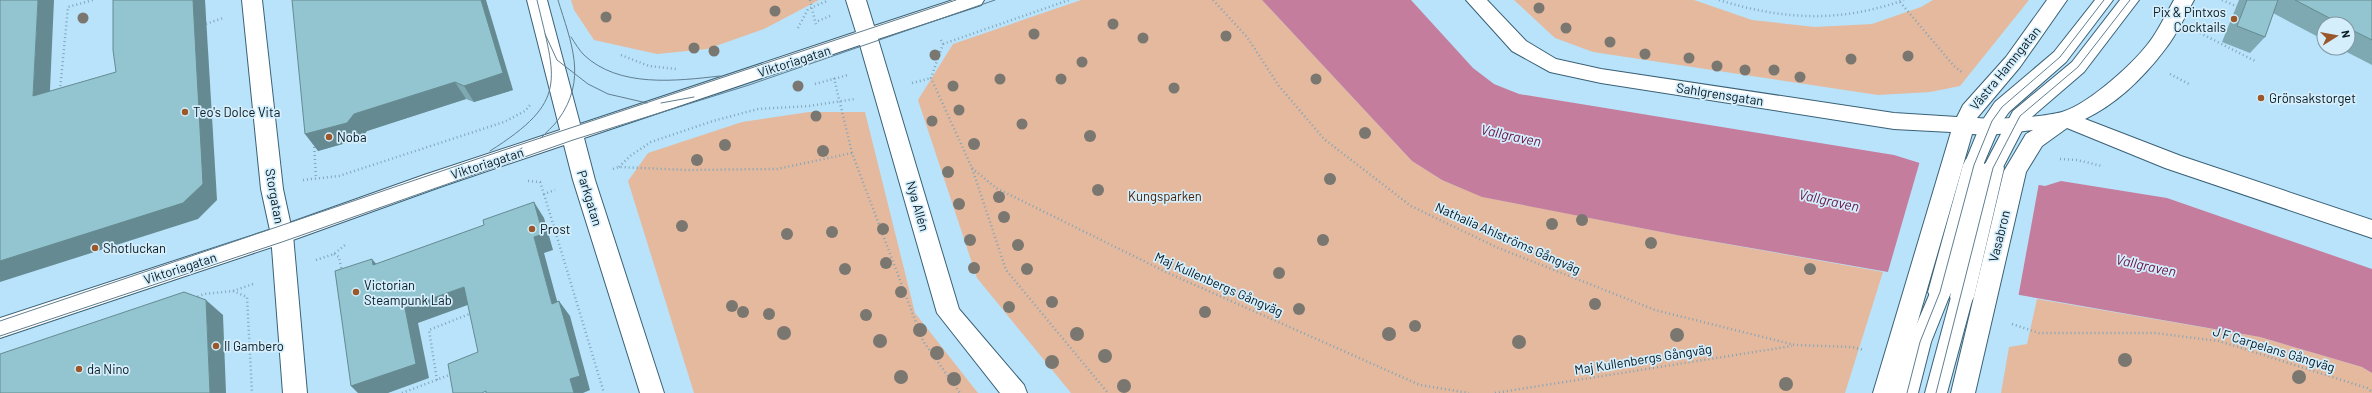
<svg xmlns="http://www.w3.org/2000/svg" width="2372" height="393" font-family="Barlow,sans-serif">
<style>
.green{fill:#e5b99e}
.water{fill:#c57d9d}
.pier{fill:#b8e3fb}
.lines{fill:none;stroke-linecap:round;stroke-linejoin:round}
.lane-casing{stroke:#3a6176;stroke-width:2}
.street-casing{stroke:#3a6176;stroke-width:2}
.secondary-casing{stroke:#3a6176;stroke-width:2}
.path{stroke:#82a5b8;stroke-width:2.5;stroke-dasharray:1 3;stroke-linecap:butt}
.lane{fill:#fff;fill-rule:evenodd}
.street{fill:#fff;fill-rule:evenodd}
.secondary{fill:#fff;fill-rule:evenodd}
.tram{stroke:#617e8f;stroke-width:1}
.tree{fill:#7a7771}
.wall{fill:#7ea9b2}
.shaded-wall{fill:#668a91}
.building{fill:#92c5cf;stroke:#668a91}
.poi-dot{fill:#9b5729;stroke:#d4eefc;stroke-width:1.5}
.labels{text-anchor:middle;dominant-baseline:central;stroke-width:3.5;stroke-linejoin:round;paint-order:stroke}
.poi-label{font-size:13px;fill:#081820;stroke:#d4eefc;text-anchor:start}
.street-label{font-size:13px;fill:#081820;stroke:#d4eefc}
.park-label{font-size:13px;fill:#481e00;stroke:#d4eefc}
.water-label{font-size:14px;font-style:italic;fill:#691243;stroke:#d4eefc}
</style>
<rect width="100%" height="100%" fill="#b8e3fb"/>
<g class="green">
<path d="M 571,0 L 819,0 L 764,29 L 707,49 L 657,54 L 594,40 L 574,10 Z"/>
<path d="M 1081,0 L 1262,0 L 1412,161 L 1442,180 L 1483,197 L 1682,236 L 1883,272 L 1845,393 L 1071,393 L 977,278 L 918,100 L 953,44 Z"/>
<path d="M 1514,0 L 1694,0 L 1752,20 L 1815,27 L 1872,24 L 1921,7 L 1933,0 L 2029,0 L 1960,86 L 1930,92 L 1878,95 L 1593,52 L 1555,38 Z"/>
<path d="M 809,112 L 865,112 L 915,313 L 978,393 L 694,393 L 628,181 L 648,153 L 742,122 Z"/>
<path d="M 2037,299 L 2260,337 L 2362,367 L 2372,373 L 2372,393 L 2001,393 L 2009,347 L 2027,344 Z"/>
</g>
<path class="water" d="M 1262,0 L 1411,0 L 1473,68 L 1494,84 L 1519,94 L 1894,155 L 1923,164 L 2045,186 L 2061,181 L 2167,198 L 2372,269 L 2372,373 L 2362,367 L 2260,337 L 1682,236 L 1482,197 L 1442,180 L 1412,161 Z"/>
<path class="pier" d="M 1920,161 L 2039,183 L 2018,298 L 1887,275 Z"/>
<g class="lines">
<g class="lane-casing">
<g id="lane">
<path d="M 2095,0 L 2113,0 L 2066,62 L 2009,112 L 2001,123 L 1981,170 L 1974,172 L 1967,170 L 1964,165 L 1982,121 L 1995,102 L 2054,52 Z"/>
<path d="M 2120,0 L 2139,0 L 2084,72 L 2027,121 L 2000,173 L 1993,175 L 1986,173 L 1983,168 L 2013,111 L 2072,62 Z"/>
<path d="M 1940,283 L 1947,286 L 1951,292 L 1931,342 L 1918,393 L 1896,393 L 1909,342 L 1933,286 Z"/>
<path d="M 1962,288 L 1970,291 L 1973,297 L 1947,393 L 1925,393 L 1951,297 L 1954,291 Z"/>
</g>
</g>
<g class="street-casing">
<g id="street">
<path d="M 242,0 L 262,0 L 283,189 L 293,235 L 307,393 L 283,393 L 271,235 L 261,189 Z"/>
<path d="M 1466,0 L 1487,0 L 1526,41 L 1556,59 L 1601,69 L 1894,113 L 1957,117 L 1963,105 L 2006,57 L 2047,0 L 2067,0 L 2020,67 L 1977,118 C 1996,120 2044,117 2062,112 C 2089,104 2137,61 2153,37 C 2161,25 2167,12 2174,0 L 2194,0 C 2185,16 2177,34 2166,48 C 2145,76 2117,104 2085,119 L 2181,156 L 2372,220 L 2372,238 L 2165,168 L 2067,128 L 2042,146 L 2026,172 L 1975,393 L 1951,393 L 2004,171 L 2026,134 L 2033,130 L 1990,135 L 1972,134 L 1897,393 L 1873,393 L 1951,132 L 1894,129 L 1601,83 L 1550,72 L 1512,51 Z"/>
<path d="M 1974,157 L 1982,159 L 1984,164 L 1993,160 L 2001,162 L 2004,168 L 1974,297 L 1970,304 L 1962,307 L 1954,304 L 1950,297 L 1951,292 L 1948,299 L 1940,302 L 1932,299 L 1928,292 L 1963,165 L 1966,159 Z"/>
</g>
</g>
<g class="secondary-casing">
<path id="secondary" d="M 527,0 L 547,0 L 580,124 L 856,32 L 846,0 L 866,0 L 874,26 L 953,0 L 984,0 L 981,5 L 878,39 L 959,309 L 1024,385 L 1027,393 L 1000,393 L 937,313 L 860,45 L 584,138 L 595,180 L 664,393 L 640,393 L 573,180 L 564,145 L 440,187 L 290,241 L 0,338 L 0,318 L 275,228 L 424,175 L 560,130 Z"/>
</g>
<g class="path">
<path d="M 810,0 L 816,25"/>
<path d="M 1213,0 L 1247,37 L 1279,86 L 1324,139 L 1411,206 L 1496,247 L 1655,310 L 1795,345 L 1852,347 L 1864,350"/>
<path d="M 1719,0 C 1784,20 1839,23 1904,0"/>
<path d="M 2222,0 L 2238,7"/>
<path d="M 1900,2 L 1954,66 L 1963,73"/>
<path d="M 818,21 L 830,16"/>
<path d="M 206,24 L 223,18"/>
<path d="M 798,28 L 808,9 L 827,1"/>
<path d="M 2200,33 L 2255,61"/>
<path d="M 941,40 L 943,44 L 931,78 L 972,168 L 1006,270 L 1108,393"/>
<path d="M 943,44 L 1069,0"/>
<path d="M 621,55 L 649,66 L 676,69"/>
<path d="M 2170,74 L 2189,84"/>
<path d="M 834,78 L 852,153 L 923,341 L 960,393"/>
<path d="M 912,83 L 931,78"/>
<path d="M 815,84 L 848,75"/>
<path d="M 60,90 L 68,7 L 93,0"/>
<path d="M 314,143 L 316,178"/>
<path d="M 2060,159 L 2077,160 L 2102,166"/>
<path d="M 619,167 L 630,156 L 651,142 L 713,121 L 758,109 L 809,106 L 855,99"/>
<path d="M 972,168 L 996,188 L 1168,273 L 1420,385 L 1469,393"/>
<path d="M 613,169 L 619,167 L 687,170 L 777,169 L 852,153"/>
<path d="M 303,180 L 339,176 L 504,122 L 525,111 L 531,104"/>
<path d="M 528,181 L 540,182 L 544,194 L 555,190"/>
<path d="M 544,194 L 604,393"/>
<path d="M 334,254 L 339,257 L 342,272"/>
<path d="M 316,260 L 334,254 L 345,245"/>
<path d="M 233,291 L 247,297 L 252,393"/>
<path d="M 194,298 L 204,294 L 233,291 L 253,284"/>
<path d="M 2012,324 L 2039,333 L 2155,333 L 2219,341 L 2367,388 L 2372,392"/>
<path d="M 437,380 L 429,330 L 472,313"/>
<path d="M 402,393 L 452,374"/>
<path d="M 1495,393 L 1792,346"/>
</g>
<use href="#lane" class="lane"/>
<use href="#street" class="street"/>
<use href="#secondary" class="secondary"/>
<g class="tram">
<path d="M 545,34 L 557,60 L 588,84 L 608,94 L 647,103"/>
<path d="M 571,37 C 575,43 579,50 584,55 C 619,88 676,81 720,76"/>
<path d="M 661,103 L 694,97"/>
<path d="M 541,138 C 546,132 553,127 558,120 C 588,79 571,43 558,0"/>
<path d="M 490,151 C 569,101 556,81 537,0"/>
<path d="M 495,162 L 522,148"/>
<path d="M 0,321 L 477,159 L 956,0"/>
<path d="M 0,336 L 282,242 L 573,140 L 749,85 L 995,0"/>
<path d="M 1907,393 L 1920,342 L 1940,292 L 1974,165 L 1992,121 L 2002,107 L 2060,57 L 2104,0"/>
<path d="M 1936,393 L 1993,168 L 2020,116 L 2078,67 L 2130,0"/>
</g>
</g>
<g class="tree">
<circle cx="1539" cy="8" r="5.5"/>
<circle cx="775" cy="11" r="5.5"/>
<circle cx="606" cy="17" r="5.5"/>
<circle cx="83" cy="18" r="5.5"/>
<circle cx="1113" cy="24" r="5.5"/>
<circle cx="1566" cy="28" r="5.5"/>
<circle cx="1034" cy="34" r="5.5"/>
<circle cx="1226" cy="36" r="5.5"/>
<circle cx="1143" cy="38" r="5.5"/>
<circle cx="1610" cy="42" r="5.5"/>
<circle cx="694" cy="48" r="5.5"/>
<circle cx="714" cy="51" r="5.5"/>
<circle cx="1645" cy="54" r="5.5"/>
<circle cx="935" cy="55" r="5.5"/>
<circle cx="1908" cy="56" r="5.5"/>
<circle cx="1689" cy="58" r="5.5"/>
<circle cx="1851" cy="59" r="5.5"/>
<circle cx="1082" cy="62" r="5.5"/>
<circle cx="1717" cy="66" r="5.5"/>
<circle cx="1745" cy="70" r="5.5"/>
<circle cx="1774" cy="70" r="5.5"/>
<circle cx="1800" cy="77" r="5.5"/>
<circle cx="1000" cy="79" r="5.5"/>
<circle cx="1061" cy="79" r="5.5"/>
<circle cx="1316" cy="79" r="5.5"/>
<circle cx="798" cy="86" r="5.5"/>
<circle cx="953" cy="86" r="5.5"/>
<circle cx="1174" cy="88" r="5.5"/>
<circle cx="959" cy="110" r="5.5"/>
<circle cx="816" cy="116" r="5.5"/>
<circle cx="932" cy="121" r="5.5"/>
<circle cx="1022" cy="124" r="5.5"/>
<circle cx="1365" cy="133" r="6"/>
<circle cx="1090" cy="136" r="6"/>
<circle cx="974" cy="144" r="6"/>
<circle cx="725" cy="145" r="6"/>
<circle cx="823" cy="151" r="6"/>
<circle cx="697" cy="160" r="6"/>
<circle cx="948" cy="172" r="6"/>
<circle cx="1330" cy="179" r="6"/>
<circle cx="1098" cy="190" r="6"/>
<circle cx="999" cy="197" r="6"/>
<circle cx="959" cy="204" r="6"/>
<circle cx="1004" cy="217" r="6"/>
<circle cx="1582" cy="220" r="6"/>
<circle cx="1552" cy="224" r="6"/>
<circle cx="682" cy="226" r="6"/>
<circle cx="883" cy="229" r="6"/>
<circle cx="832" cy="232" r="6"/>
<circle cx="787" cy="234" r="6"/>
<circle cx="970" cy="240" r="6"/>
<circle cx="1323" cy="240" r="6"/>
<circle cx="1651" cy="243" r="6"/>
<circle cx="1018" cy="245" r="6"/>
<circle cx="886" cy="263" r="6"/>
<circle cx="974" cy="268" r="6"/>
<circle cx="845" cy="269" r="6"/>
<circle cx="1027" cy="269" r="6"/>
<circle cx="1810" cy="269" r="6"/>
<circle cx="1279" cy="273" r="6"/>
<circle cx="901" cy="292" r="6"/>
<circle cx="1052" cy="302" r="6"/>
<circle cx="1595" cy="304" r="6"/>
<circle cx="732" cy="306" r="6"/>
<circle cx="1009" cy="307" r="6"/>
<circle cx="1299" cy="309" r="6"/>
<circle cx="743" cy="312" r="6"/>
<circle cx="1205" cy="312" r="6"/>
<circle cx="769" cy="314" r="6"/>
<circle cx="866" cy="315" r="6"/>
<circle cx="1415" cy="326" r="6"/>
<circle cx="920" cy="330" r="7"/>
<circle cx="784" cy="333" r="7"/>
<circle cx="1077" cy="334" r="7"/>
<circle cx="1389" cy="334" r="7"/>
<circle cx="1677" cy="335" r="7"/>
<circle cx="880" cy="341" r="7"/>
<circle cx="1519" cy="342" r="7"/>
<circle cx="937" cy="353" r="7"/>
<circle cx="1105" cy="356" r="7"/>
<circle cx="2125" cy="360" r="7"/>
<circle cx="1052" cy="362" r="7"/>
<circle cx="901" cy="377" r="7"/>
<circle cx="2299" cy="377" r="7"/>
<circle cx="954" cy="379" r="7"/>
<circle cx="1786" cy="384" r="7"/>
<circle cx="1124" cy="386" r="7"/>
</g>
<g class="wall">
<path d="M 292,0 L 513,90 L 474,102 L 466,99 L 367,131 L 360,139 L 318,151 Z"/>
<path d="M 2239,0 L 2372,0 L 2372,65 L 2339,48 L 2348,48 L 2348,24 L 2324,24 L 2324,40 L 2273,13 L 2265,37 L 2250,53 L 2222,42 Z"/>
</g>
<g class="shaded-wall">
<path d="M 38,0 L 54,0 L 49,112 L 33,96 Z"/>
<path d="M 193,0 L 205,0 L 217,200 L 198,219 L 0,282 L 0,261 Z"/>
<path d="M 481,0 L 486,0 L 513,90 L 474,102 L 464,86 Z"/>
<path d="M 455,82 L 466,99 L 367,131 L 360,139 L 318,151 L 305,134 L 354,114 Z"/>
<path d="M 534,202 L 544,218 L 553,250 L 544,253 L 562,319 L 552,304 L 534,237 Z"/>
<path d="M 372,259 L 385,274 L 373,265 Z"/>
<path d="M 464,287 L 476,302 L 418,323 L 429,378 L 388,393 L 358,393 L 351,386 L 405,308 Z"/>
<path d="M 206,300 L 223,315 L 226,393 L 210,393 Z"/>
<path d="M 559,301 L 570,316 L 590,390 L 583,393 L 574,393 L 570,379 Z"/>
</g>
<g class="building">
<path d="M 0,0 L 38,0 L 33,96 L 116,72 L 113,50 L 113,0 L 193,0 L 203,184 L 183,203 L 0,261 Z"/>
<path d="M 292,0 L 481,0 L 503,73 L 464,86 L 455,82 L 354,114 L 347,123 L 305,134 Z"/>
<path d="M 2247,0 L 2278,0 L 2265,37 L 2237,26 Z"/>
<path d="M 2295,0 L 2372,0 L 2372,40 L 2348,28 L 2348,24 L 2341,24 Z"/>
<path d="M 534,202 L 543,234 L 534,237 L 552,304 L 559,301 L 580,376 L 570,379 L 574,393 L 486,393 L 486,391 L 482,393 L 453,393 L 448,364 L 478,352 L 464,287 L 405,308 L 416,364 L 351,386 L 335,271 L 372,259 L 373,265 L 484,225 L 483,220 Z"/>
<path d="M 184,292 L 206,300 L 210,393 L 0,393 L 0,354 Z"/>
</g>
<g class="poi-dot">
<circle cx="2234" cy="19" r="4"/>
<circle cx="2261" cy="98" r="4"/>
<circle cx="185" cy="112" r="4"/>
<circle cx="329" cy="137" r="4"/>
<circle cx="532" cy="229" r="4"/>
<circle cx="95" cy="248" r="4"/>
<circle cx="356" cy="292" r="4"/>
<circle cx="216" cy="346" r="4"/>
<circle cx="79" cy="369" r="4"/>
</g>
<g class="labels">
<g class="poi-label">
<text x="2226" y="12" text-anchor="end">Pix &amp; Pintxos<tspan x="2226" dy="15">Cocktails</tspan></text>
<text x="2269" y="98">Grönsakstorget</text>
<text x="193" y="112">Teo's Dolce Vita</text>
<text x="337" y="137">Noba</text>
<text x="540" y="229">Prost</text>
<text x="103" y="248">Shotluckan</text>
<text x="364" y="285">Victorian<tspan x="364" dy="15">Steampunk Lab</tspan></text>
<text x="224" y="346">Il Gambero</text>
<text x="87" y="369">da Nino</text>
</g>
<g class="street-label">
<text transform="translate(794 61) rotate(-18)">Viktoriagatan</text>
<text transform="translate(2005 68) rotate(-51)">Västra Hamngatan</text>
<text transform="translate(1720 94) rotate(9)">Sahlgrensgatan</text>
<text transform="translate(487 163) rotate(-18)">Viktoriagatan</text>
<text transform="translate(275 196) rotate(80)">Storgatan</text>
<text transform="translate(590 198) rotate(73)">Parkgatan</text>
<text transform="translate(918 206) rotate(74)">Nya Allén</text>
<text transform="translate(1999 236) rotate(-76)">Vasabron</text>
<text transform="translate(1508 238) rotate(24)">Nathalia Ahlströms Gångväg</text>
<text transform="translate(180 268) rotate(-18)">Viktoriagatan</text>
<text transform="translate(1219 284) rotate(24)">Maj Kullenbergs Gångväg</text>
<text transform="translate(2274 349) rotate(17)">J F Carpelans Gångväg</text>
<text transform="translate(1643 359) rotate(-9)">Maj Kullenbergs Gångväg</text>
</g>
<g class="park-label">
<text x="1165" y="196">Kungsparken</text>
</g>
<g class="water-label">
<text transform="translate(1511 135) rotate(12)">Vallgraven</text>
<text transform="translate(1829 200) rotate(12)">Vallgraven</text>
<text transform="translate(2146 265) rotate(12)">Vallgraven</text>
</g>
</g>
<g transform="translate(2336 36) rotate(79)"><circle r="19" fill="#d4eefc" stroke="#8298a4"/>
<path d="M0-3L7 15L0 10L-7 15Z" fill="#9b5729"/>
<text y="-6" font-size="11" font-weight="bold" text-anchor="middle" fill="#081820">N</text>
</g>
</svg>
